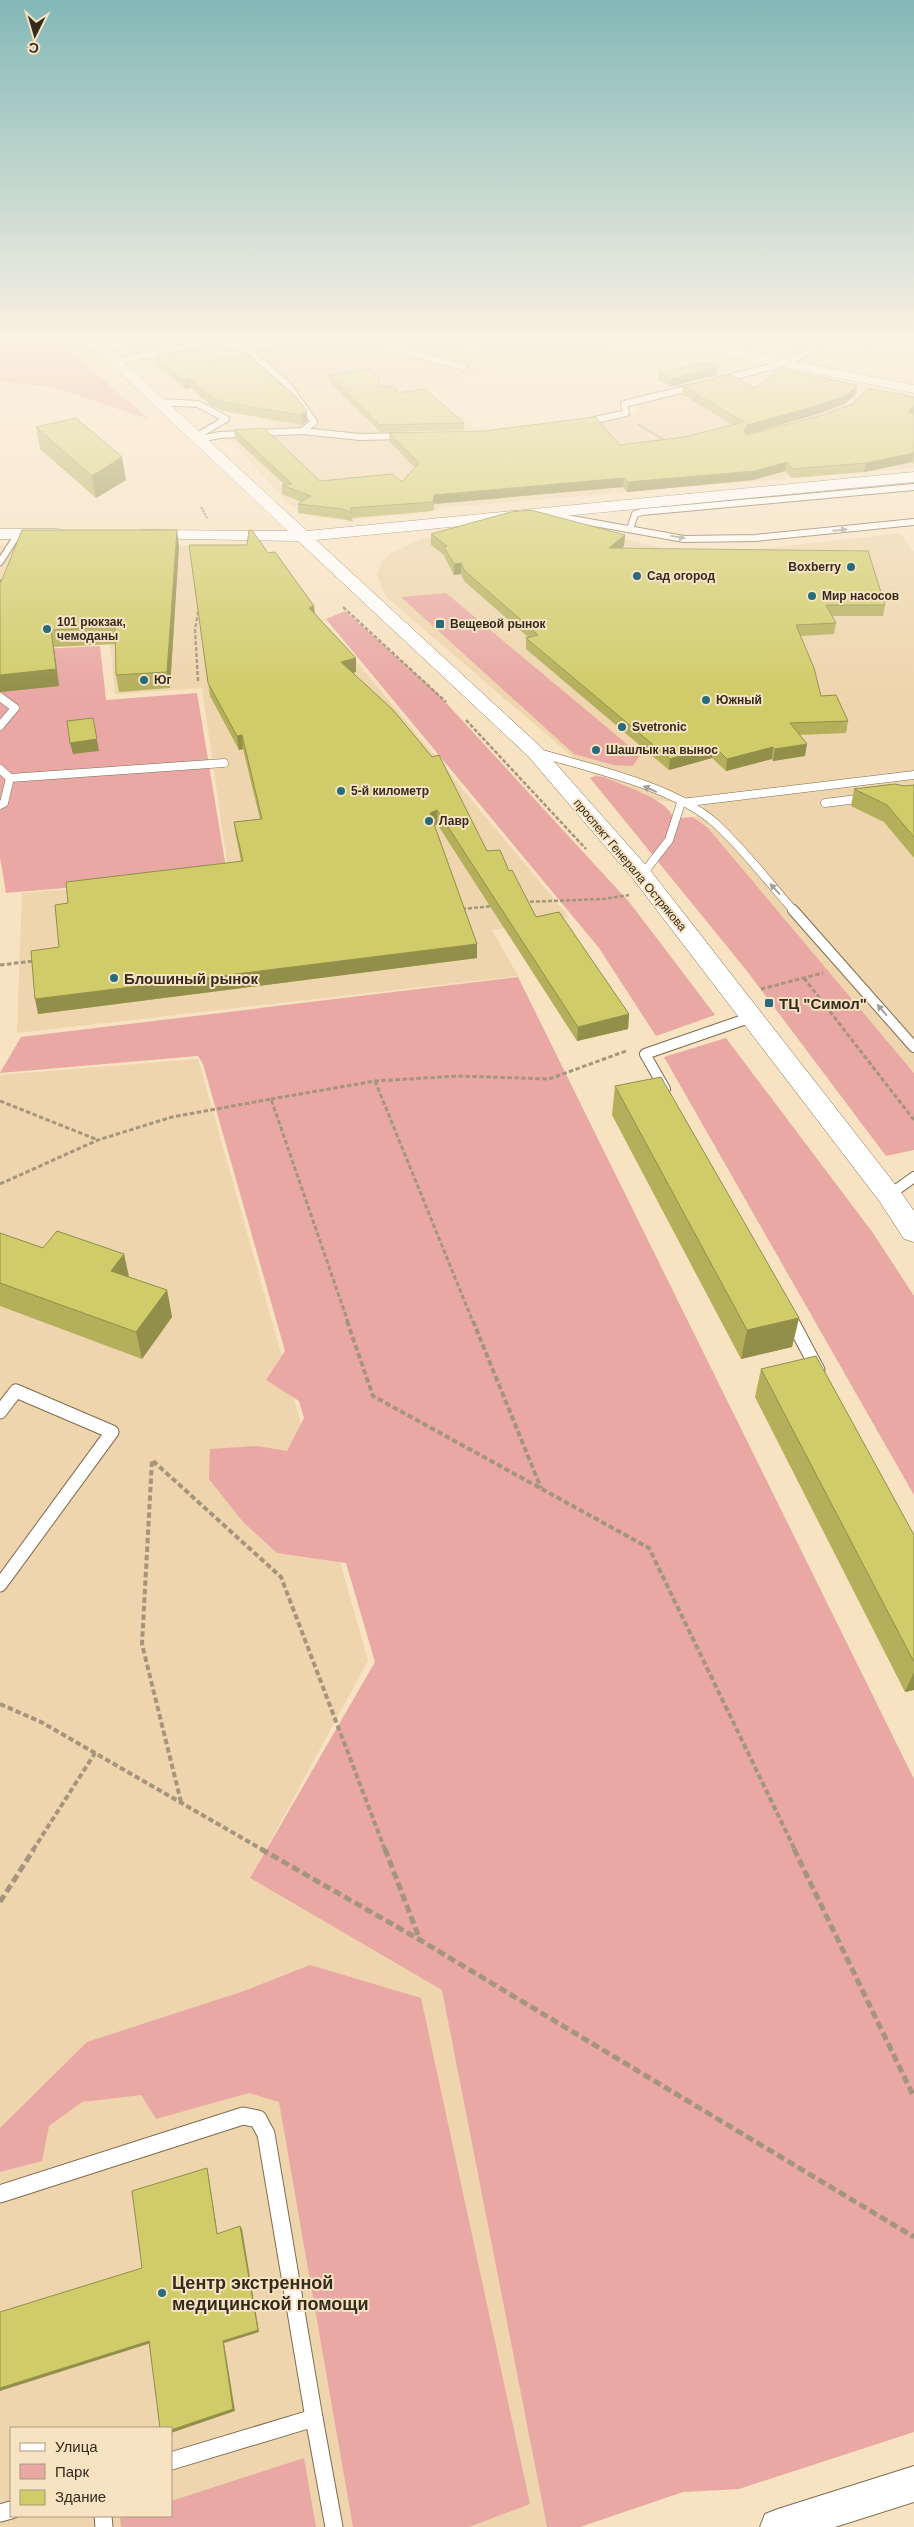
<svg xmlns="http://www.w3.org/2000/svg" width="914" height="2527" font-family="Arial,sans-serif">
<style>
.built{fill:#eed5ad;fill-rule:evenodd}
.green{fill:#e9a8a4}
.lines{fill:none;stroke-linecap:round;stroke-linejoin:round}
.service-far4-casing{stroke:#7e6c4e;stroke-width:8}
.service-far3-casing{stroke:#7e6c4e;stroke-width:9}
.service-far2-casing{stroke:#7e6c4e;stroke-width:12}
.service-far1-casing{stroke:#7e6c4e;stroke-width:15}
.service-casing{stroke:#7e6c4e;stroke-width:19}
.minor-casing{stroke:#7e6c4e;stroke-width:2}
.primary-casing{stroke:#7e6c4e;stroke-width:1}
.path-far4{stroke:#a4957c;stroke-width:2;stroke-dasharray:2.5 1;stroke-linecap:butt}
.path-far3{stroke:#a4957c;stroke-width:2.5;stroke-dasharray:4 2;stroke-linecap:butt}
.path-far2{stroke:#a4957c;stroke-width:3;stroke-dasharray:4.5 2.5;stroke-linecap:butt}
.path-far1{stroke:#a4957c;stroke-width:4;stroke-dasharray:5.5 3;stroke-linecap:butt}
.path{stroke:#a4957c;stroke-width:5;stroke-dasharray:8 4;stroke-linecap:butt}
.service-far4{stroke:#fff;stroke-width:6}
.service-far3{stroke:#fff;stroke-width:8}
.service-far2{stroke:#fff;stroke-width:10}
.service-far1{stroke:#fff;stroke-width:13}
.service{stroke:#fff;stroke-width:17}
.minor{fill:#fff;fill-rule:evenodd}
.primary{fill:#fff;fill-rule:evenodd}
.wall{fill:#b3af5a}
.shaded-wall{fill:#928f4a}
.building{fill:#d0cc69;stroke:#928f4a}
.oneway{fill:#a3a09a}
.poi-dot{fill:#276b7c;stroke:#f7e2c1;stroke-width:2}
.labels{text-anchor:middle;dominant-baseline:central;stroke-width:4;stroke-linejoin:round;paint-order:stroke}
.far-poi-label{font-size:12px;font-weight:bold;fill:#332b1e;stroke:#f7e2c1;text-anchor:start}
.far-street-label{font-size:12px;fill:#332b1e;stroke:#f7e2c1}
.poi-label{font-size:15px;font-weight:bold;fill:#332b1e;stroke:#f7e2c1;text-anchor:start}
.near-poi-label{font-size:18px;font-weight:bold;fill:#332b1e;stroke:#f7e2c1;text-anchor:start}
</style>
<rect width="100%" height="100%" fill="#f7e2c1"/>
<g class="built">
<path d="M 205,341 L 417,341 L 498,360 L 465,379 L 426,391 L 486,436 L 635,413 L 638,403 L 729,381 L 845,407 L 853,402 L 914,415 L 914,468 L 450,507 L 423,513 L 342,520 L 312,517 L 288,504 L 229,438 L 275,434 L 278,428 L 239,392 L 258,388 Z"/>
<path d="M 462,341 L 602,341 L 614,344 L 577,365 Z"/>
<path d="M 561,524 L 680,552 L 732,552 L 900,533 L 914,552 L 914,1073 L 708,828 L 693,817 L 701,815 L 703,805 L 655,800 L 604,777 L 595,776 L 385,596 L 377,575 L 382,561 L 391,553 L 421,539 Z"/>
<path d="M 0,545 L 206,546 L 301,591 L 320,618 L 569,917 L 492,930 L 518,976 L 17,1033 L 22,893 L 229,876 L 202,688 L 115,694 L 110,642 L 0,646 Z"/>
<path d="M 198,1059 L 368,1661 L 250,1878 L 442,1989 L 547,2527 L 0,2527 L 0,1075 ZM 11,2428 L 171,2428 L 171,2516 L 11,2516 Z"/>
</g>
<g class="green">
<path d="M 0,343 L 4,347 L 53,345 L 66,348 L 149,419 L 48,386 L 0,382 Z"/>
<path d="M 446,593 L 640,755 L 633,766 L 614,765 L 574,754 L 401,597 Z"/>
<path d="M 345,611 L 437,693 L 630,903 L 715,1015 L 656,1036 L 599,948 L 326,619 Z"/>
<path d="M 100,646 L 106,700 L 197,693 L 227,874 L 6,893 L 0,857 L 0,651 Z"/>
<path d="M 595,776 L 604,777 C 621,785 664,798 672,815 L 681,818 L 693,817 L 708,828 L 914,1073 L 914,1150 L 886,1156 L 747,971 L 590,778 Z"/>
<path d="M 518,977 L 914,1779 L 914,2432 L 739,2489 L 683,2492 L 580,2527 L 547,2527 L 442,1990 L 250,1878 L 375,1662 L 346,1563 L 277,1553 L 243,1522 L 209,1479 L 210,1449 L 257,1446 L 287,1451 L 304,1418 L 299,1401 L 266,1380 L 285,1351 L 203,1064 L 198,1056 L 0,1073 L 21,1037 Z"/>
<path d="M 726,1038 L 873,1233 L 914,1296 L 914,1495 L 664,1057 Z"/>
<path d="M 310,1965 L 421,1998 L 530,2504 L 469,2527 L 353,2527 L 279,2102 L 249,2093 L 156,2119 L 141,2095 L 82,2102 L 49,2126 L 42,2161 L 0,2172 L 0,2128 L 87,2042 L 244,1991 Z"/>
<path d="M 304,2458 L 316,2527 L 121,2527 L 120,2518 L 128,2516 L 171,2516 L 171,2501 Z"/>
</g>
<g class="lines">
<g class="service-far4-casing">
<g id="service-far4">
<path d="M 58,341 L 102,349 L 138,343 L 137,341"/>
<path d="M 247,349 L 297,341 L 368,341 L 464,367"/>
<path d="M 116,361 L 194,346 L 221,345 L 247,349 L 288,385 L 314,422 L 302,431"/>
<path d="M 720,380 L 786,363"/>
<path d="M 159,402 L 198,404 L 226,419 L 197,436"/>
<path d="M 582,423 L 626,413 L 624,404 L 697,386"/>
<path d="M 199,439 L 220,435 L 302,431 L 360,437 L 404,436"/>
<path d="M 544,514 L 684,539 L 755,538 L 914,522"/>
<path d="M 630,529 L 635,514 L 642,512 L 914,487"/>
<path d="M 0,562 L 18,534"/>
</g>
</g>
<g class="service-far3-casing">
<g id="service-far3">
<path d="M 0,697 L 15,708 L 0,726"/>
<path d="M 536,752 C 589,768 674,786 715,823 C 742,847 770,884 794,911"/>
<path d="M 0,769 L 10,778"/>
<path d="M 825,803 L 865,798"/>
<path d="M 0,805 L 4,803 L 10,778 L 224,763"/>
<path d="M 642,875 L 669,840 L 681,803 L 914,775"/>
</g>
</g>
<g class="service-far2-casing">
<g id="service-far2">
<path d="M 793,910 L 914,1047"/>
<path d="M 665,1089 L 645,1054 L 752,1017"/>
<path d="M 889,1195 L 914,1177"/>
<path d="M 789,1316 L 792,1322"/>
</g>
</g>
<g class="service-far1-casing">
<g id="service-far1">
<path d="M 792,1321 L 818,1370"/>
<path d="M 0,1412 L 16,1391 L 112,1432 L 0,1585"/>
</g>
</g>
<g class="service-casing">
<g id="service">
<path d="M 0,2194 L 243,2116 L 258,2119 L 266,2134 L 314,2418 L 171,2461"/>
<path d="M 314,2418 L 334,2527"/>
<path d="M 0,2513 L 11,2510"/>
<path d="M 103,2516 L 104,2527"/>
</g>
</g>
<g class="minor-casing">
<g id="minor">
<path d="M 818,341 L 831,341 L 790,365 L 782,365 L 781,363 Z"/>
<path d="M 914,2466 L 914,2502 L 835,2527 L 760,2527 L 765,2514 L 778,2509 Z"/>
</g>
</g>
<g class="primary-casing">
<g id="primary">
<path d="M 86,341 L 101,341 L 307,531 L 914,472 L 914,482 L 316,540 L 542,748 L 650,870 L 898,1188 L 914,1211 L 914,1242 L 904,1239 L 880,1202 L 634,880 L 528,756 L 298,541 L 135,538 L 133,535 L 141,530 L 288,531 Z"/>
<path d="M 667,341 L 695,341 L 914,385 L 914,393 L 674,345 Z"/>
<path d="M 0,529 L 58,529 L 66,534 L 58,539 L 0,539 Z"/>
</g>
</g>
<g class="path-far4">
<path d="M 638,424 L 667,442"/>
<path d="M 201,507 L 207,518"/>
</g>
<g class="path-far3">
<path d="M 343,607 L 446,702"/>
<path d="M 198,681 L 195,629 L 199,608"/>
<path d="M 466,720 L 586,849"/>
<path d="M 524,902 L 603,899 L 629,895"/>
<path d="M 462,909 L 493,906"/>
</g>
<g class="path-far2">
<path d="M 0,965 L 34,961"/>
<path d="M 804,978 L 914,1120"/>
<path d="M 761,989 L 823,973"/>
<path d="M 375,1081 L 473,1322"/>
<path d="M 271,1099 L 375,1081 L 458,1076 L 549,1079 L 626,1051"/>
<path d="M 0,1101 L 98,1140"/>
<path d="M 0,1184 L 98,1140 L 172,1117 L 271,1099 L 348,1322"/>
</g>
<g class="path-far1">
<path d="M 347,1321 L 373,1396 L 649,1548 L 795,1850"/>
<path d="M 473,1321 L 541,1488"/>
<path d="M 0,1704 L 41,1722 L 263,1850"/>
<path d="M 181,1802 L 142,1644 L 152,1460 L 281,1577 L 385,1850"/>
<path d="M 33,1850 L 95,1753"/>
</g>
<g class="path">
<path d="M 261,1849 L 420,1940 L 914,2237"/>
<path d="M 385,1849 L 420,1940"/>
<path d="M 794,1849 L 914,2097"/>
<path d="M 0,1902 L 34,1849"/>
</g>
<use href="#service-far4" class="service-far4"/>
<use href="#service-far3" class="service-far3"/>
<use href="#service-far2" class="service-far2"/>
<use href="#service-far1" class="service-far1"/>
<use href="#service" class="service"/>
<use href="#minor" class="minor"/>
<use href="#primary" class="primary"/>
</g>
<g class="wall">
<path d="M 465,341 L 490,341 L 483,345 Z"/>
<path d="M 848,341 L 880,341 L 867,347 Z"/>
<path d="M 155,355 L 211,361 L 241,356 L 307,421 L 302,425 L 223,411 L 210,405 L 191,388 L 185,389 L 156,364 Z"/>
<path d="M 659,372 L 717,375 L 670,387 L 658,380 Z"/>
<path d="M 329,375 L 380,387 L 398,393 L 464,423 L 464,430 L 380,432 L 330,382 Z"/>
<path d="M 683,386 L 755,388 L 856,394 L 845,404 L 818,414 L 747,435 L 914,397 L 914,413 L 913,414 L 914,414 L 914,464 L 912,462 L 864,472 L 792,478 L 785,471 L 753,480 L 627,492 L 623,487 L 434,504 L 433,511 L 352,518 L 353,522 L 343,519 L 298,513 L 298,504 L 301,502 L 282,494 L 282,485 L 284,484 L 235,439 L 234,430 L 320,481 L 402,482 L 415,468 L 390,442 L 389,433 L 620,445 L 684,437 L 732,425 L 682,394 Z"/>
<path d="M 36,427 L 126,480 L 96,498 L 40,449 Z"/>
<path d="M 431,534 L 625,535 L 624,546 L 621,548 L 885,605 L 883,616 L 832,616 L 836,623 L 834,634 L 801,636 L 821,696 L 848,721 L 846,733 L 799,735 L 805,756 L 773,761 L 772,759 L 726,771 L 712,758 L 669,770 L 526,649 L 526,638 L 528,637 L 464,581 L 461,574 L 454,575 L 445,558 L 444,555 L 431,545 Z"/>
<path d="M 189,545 L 268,553 L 315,614 L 356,658 L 356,672 L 353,673 L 487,851 L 509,871 L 536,917 L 629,1014 L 628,1029 L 577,1041 L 437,824 L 435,826 L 477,944 L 477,958 L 38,1014 L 59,947 L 68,903 L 241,861 L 236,836 L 234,822 L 260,819 L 243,749 L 239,750 L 210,696 Z"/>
<path d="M 179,546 L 170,688 L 119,692 L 116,675 L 116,644 L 54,647 L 59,686 L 0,692 L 0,579 L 1,582 Z"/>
<path d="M 914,785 L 914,858 L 884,822 L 851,806 L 854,789 L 904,786 Z"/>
<path d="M 615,1086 L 799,1318 L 792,1347 L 741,1359 L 612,1115 Z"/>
<path d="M 0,1233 L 167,1290 L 172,1317 L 142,1359 L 0,1306 Z"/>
<path d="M 761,1369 L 914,1535 L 914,1690 L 905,1692 L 755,1397 Z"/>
</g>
<g class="shaded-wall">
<path d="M 483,341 L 490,341 L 483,345 Z"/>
<path d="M 870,341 L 880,341 L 867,347 L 868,342 Z"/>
<path d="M 718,367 L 717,375 L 670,387 L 671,379 Z"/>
<path d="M 190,379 L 191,388 L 185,389 L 183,380 Z"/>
<path d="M 857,385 L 856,394 L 845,404 L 818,414 L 746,434 L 744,431 L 747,425 Z"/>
<path d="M 914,406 L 914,413 L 906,421 L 908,412 Z"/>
<path d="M 307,411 L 307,421 L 302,425 L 301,415 Z"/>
<path d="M 914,453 L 912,462 L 864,472 L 866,463 Z"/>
<path d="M 122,457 L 126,480 L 96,498 L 92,476 Z"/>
<path d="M 787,462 L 785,471 L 753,480 L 627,492 L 628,482 Z"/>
<path d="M 624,478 L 623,487 L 434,504 L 433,511 L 434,495 Z"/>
<path d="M 177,530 L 179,546 L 170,688 L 167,672 Z"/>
<path d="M 625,535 L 624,546 L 609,559 L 609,548 Z"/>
<path d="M 461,563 L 461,574 L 454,575 L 454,564 Z"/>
<path d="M 314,606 L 315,619 L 309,608 Z"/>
<path d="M 51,630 L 54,647 L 59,686 L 0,692 L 0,675 Z"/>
<path d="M 356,658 L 356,672 L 342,675 L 341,662 Z"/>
<path d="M 95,729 L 99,751 L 73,754 L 70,743 Z"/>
<path d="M 242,735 L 243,749 L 239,750 L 237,736 Z"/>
<path d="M 807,744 L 805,756 L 773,761 L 775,749 Z"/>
<path d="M 714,746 L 712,758 L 669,770 L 670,759 Z"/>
<path d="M 773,747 L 772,759 L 726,771 L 727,759 Z"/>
<path d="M 437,810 L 437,824 L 430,828 L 430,813 Z"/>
<path d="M 477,944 L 477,958 L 38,1014 L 35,999 Z"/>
<path d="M 629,1014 L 628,1029 L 577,1041 L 578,1027 Z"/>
<path d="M 124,1254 L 130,1281 L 111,1271 Z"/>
<path d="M 167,1290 L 172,1317 L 142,1359 L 136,1332 Z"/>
<path d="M 799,1318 L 792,1347 L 741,1359 L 747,1330 Z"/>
<path d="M 914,1672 L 914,1690 L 905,1692 Z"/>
<path d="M 207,2168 L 208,2172 L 218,2237 L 217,2234 Z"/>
<path d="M 240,2226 L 242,2229 L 259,2332 L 224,2343 L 235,2411 L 171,2433 L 171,2430 L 223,2341 Z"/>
<path d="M 149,2341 L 151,2343 L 0,2391 L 0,2388 Z"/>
</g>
<g class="building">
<path d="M 196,348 L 211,361 L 241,356 L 295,395 L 307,411 L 301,415 L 222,402 L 209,395 L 190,379 L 183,380 L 155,355 Z"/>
<path d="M 709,362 L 718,367 L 671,379 L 659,372 Z"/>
<path d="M 370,369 L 379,377 L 380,387 L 395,386 L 398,393 L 425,389 L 464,423 L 379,425 L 329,375 Z"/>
<path d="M 779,369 L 857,385 L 847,395 L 820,405 L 747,425 L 744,431 L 747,435 L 823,415 L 852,404 L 868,388 L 914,397 L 914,406 L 908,412 L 914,414 L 914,453 L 866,463 L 793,469 L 787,462 L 755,471 L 628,482 L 624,478 L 434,495 L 433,502 L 350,508 L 352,513 L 343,509 L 298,504 L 311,496 L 282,485 L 292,484 L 234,430 L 264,428 L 320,481 L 392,474 L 402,482 L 419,463 L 389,433 L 484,431 L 595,417 L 620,445 L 684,437 L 744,422 L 683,386 L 730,374 L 755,388 Z"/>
<path d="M 76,418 L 122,457 L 92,476 L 36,427 Z"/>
<path d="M 531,510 L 625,535 L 609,548 L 868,551 L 885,605 L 826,605 L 836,623 L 796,625 L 814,668 L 821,696 L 836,695 L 848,721 L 790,723 L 807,744 L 775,749 L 773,747 L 727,759 L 714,746 L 670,759 L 526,638 L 538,635 L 464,570 L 461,563 L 454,564 L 444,547 L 447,546 L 431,534 L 511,512 Z"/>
<path d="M 22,530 L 177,530 L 167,672 L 116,675 L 115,627 L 51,630 L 56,669 L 0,675 L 0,579 L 1,582 Z"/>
<path d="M 249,530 L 252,530 L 268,553 L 275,552 L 314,606 L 309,608 L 356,658 L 341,662 L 393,710 L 432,757 L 439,755 L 487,851 L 500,850 L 509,871 L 512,870 L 536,917 L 559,912 L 629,1014 L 578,1027 L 437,810 L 430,813 L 477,944 L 35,999 L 31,951 L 59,947 L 55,905 L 68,903 L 66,882 L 243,861 L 234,822 L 262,819 L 242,735 L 237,736 L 208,683 L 189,545 L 247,545 Z"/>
<path d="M 93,718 L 97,739 L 70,743 L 67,721 Z"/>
<path d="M 895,784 L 904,786 L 914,785 L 914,837 L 887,805 L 854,789 Z"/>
<path d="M 661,1077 L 799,1318 L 747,1330 L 615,1086 Z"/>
<path d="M 57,1231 L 124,1254 L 111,1271 L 167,1290 L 136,1332 L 0,1283 L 0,1233 L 43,1248 Z"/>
<path d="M 816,1356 L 914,1535 L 914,1662 L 761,1369 Z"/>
<path d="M 207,2168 L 217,2234 L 240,2226 L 258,2330 L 223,2341 L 233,2409 L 171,2430 L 171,2428 L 160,2428 L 149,2341 L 0,2388 L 0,2312 L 142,2268 L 132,2191 Z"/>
</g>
<defs><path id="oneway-solid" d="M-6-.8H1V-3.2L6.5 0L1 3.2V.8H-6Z" transform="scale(1.25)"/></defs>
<g class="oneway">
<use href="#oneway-solid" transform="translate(840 530) rotate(-5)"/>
<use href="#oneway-solid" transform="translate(678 537) rotate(9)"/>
<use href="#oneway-solid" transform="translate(650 789) rotate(-156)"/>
<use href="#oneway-solid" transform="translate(775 889) rotate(-132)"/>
<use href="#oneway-solid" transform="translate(882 1010) rotate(-131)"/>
</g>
<linearGradient id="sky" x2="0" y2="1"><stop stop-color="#83b8b7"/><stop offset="0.49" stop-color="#fbf2e3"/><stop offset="1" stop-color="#fbf2e3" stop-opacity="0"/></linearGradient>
<rect width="914" height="695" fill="url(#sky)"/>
<g class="poi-dot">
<circle cx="851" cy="567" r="5"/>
<circle cx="637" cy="576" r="5"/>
<circle cx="812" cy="596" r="5"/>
<rect x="435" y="619" width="10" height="10" rx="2.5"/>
<circle cx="47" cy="629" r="5"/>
<circle cx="144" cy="680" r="5"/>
<circle cx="706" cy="700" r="5"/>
<circle cx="622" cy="727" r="5"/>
<circle cx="596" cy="750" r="5"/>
<circle cx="341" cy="791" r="5"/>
<circle cx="429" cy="821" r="5"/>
<circle cx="114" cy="978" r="5"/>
<rect x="764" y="998" width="10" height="10" rx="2.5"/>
<circle cx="162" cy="2293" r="5"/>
</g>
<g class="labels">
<g class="far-poi-label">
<text x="841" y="567" text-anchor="end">Boxberry</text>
<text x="647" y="576">Сад огород</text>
<text x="822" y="596">Мир насосов</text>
<text x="57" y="622">101 рюкзак,<tspan x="57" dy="14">чемоданы</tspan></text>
<text x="450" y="624">Вещевой рынок</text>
<text x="154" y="680">Юг</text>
<text x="716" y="700">Южный</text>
<text x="632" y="727">Svetronic</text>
<text x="606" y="750">Шашлык на вынос</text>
<text x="351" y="791">5-й километр</text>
<text x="439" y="821">Лавр</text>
</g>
<g class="far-street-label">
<text transform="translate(630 865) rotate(50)">проспект Генерала Острякова</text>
</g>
<g class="poi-label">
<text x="124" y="978">Блошиный рынок</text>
<text x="779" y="1003">ТЦ "Симол"</text>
</g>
<g class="near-poi-label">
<text x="172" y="2283">Центр экстренной<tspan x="172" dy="21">медицинской помощи</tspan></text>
</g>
</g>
<rect x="10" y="2427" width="162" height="90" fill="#f7e2c1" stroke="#a99980"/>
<rect x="20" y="2443" width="25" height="8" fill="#ffffff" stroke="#a99980"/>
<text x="55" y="2452" font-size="15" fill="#332b1e">Улица</text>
<rect x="20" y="2464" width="25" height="15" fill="#e9a8a4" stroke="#a99980"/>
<text x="55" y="2477" font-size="15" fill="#332b1e">Парк</text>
<rect x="20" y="2490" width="25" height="15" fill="#d0cc69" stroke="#a99980"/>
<text x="55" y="2502" font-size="15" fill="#332b1e">Здание</text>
<g transform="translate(35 35) rotate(185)" stroke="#f7e2c1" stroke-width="4" paint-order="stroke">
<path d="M0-4L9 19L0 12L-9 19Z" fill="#332b1e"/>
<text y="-8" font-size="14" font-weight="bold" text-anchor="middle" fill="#332b1e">С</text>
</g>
</svg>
